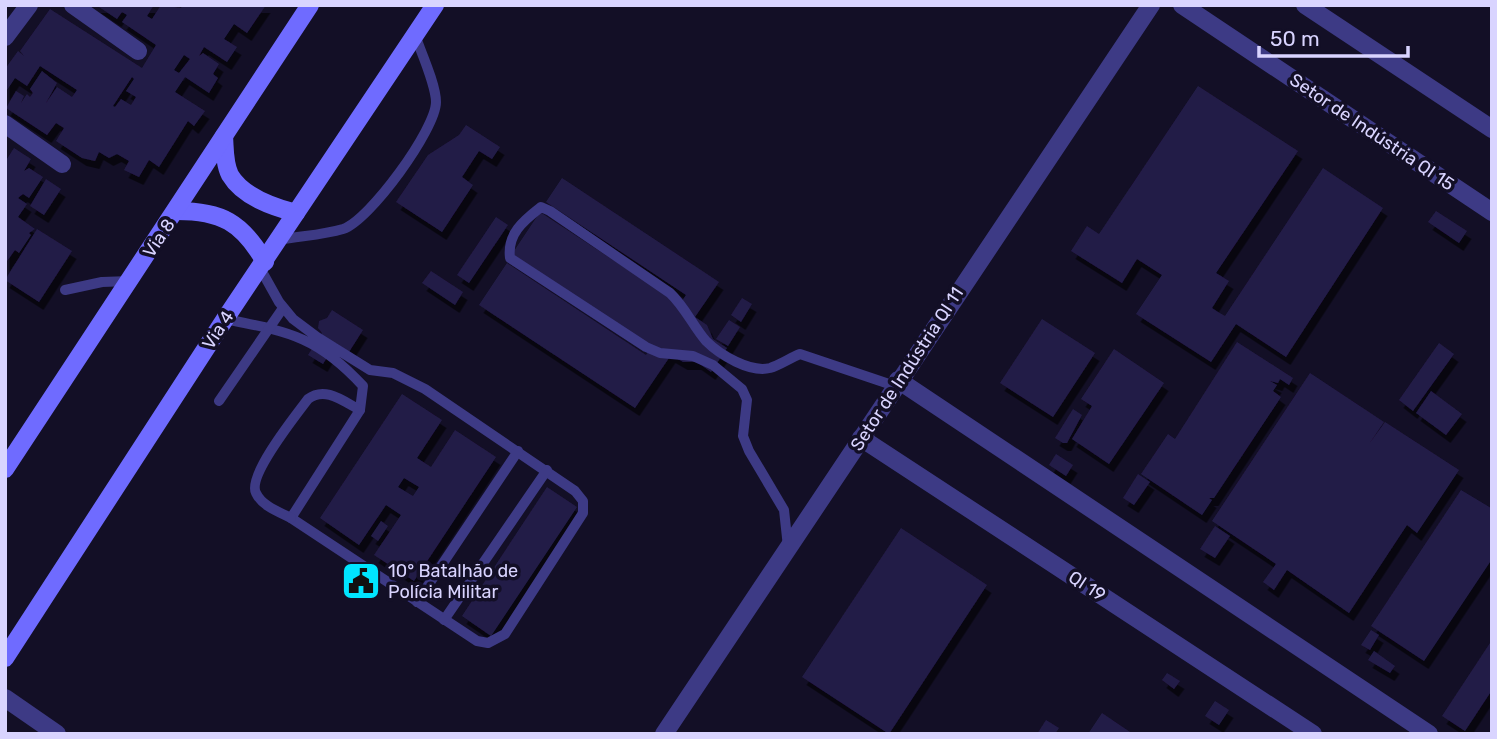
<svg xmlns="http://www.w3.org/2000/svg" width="1497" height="739" font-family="Rubik,sans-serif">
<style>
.building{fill:#241b47;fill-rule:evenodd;filter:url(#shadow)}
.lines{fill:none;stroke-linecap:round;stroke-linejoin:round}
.service{stroke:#3d3a85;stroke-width:10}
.minor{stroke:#3d3a85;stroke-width:18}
.tertiary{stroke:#3d3a85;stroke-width:18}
.secondary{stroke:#6f6bff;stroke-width:18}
.labels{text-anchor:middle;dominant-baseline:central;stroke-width:7;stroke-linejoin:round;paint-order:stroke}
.street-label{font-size:18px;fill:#d9d4ff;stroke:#130f26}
.poi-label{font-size:18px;fill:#d9d4ff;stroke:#130f26;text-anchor:start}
</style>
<defs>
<filter id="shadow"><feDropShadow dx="4.5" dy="8" stdDeviation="0" flood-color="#0009"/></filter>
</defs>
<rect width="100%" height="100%" fill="#130f26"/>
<g class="building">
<path d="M 96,5 L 154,5 L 147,16 L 152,19 L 161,5 L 181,8 L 183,5 L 266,5 L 247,33 L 234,24 L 224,39 L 237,47 L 227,62 L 204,47 L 199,56 L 203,53 L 219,64 L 213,74 L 218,78 L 209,93 L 185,77 L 175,92 L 205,111 L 194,126 L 188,121 L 159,167 L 149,160 L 139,177 L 124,170 L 129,161 L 117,154 L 109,158 L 99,152 L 95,161 L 82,158 L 56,141 L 64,128 L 56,123 L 47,135 L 6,108 L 16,91 L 24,96 L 21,103 L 27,94 L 30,97 L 33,93 L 30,89 L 42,71 L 57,83 L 46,103 L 57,87 L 72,97 L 77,90 L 40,66 L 27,86 L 15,78 L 5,93 L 5,69 L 18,51 L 24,56 L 20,51 L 50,9 L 142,68 L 156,45 L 122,22 L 127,15 L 122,12 L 117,19 ZM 184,55 L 190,59 L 179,73 L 174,70 ZM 132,77 L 134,79 L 126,91 L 136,97 L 131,105 L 121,99 L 115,107 L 113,106 Z"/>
<path d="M 1198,86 L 1298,151 L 1216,273 L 1229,281 L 1212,308 L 1218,312 L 1225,316 L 1323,168 L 1383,208 L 1286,357 L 1236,324 L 1211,362 L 1136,314 L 1162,275 L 1137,259 L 1122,283 L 1071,251 L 1087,226 L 1099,234 Z"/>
<path d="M 466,125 L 500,147 L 492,159 L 479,151 L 462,177 L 473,185 L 442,232 L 396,202 L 428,155 L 459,135 Z"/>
<path d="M 14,148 L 31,159 L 24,171 L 29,168 L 43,177 L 29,198 L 23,194 L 18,198 L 27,204 L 18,217 L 35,229 L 29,233 L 31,235 L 19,253 L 15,250 L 5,264 L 5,162 Z"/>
<path d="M 562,178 L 719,282 L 695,317 L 707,325 L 713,339 L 727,348 L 711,372 L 697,362 L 683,362 L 671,355 L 635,408 L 479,305 L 507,263 L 646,355 L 652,346 L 512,254 L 540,212 L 680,304 L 686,295 L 546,202 Z"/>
<path d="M 46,179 L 61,189 L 44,215 L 30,206 Z"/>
<path d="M 1436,211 L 1467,231 L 1459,243 L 1428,222 Z"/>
<path d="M 496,217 L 508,225 L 469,283 L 457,275 Z"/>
<path d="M 37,229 L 72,251 L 39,302 L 5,280 Z"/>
<path d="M 431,271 L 463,292 L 455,305 L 422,283 Z"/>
<path d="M 742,298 L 752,304 L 741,322 L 731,315 Z"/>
<path d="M 332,310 L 363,330 L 349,352 L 336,343 L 323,364 L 308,355 L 322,333 L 318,328 L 319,321 L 327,318 Z"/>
<path d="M 1042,319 L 1095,353 L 1053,417 L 1000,383 Z"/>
<path d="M 729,320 L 740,327 L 728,346 L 716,339 Z"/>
<path d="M 1237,342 L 1293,378 L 1289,385 L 1280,379 L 1278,383 L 1270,381 L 1277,385 L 1273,391 L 1281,397 L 1214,498 L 1209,498 L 1212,500 L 1202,515 L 1141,474 L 1168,434 L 1175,439 Z"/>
<path d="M 1439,343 L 1454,354 L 1413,411 L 1399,400 Z"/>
<path d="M 1114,349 L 1164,383 L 1109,464 L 1072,439 L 1092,406 L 1081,399 Z"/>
<path d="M 1310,373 L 1384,422 L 1369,444 L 1385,422 L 1459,470 L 1417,533 L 1407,525 L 1349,613 L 1287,570 L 1274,590 L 1263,582 L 1276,564 L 1212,521 Z"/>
<path d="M 1431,391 L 1462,414 L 1446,435 L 1416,413 Z"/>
<path d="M 402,394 L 442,420 L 417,458 L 431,467 L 455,430 L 496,457 L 414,581 L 374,555 L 401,515 L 386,505 L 359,545 L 320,518 ZM 404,478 L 419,487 L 413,496 L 398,487 Z"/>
<path d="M 1073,409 L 1082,415 L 1067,443 L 1063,443 L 1055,438 Z"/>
<path d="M 1056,454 L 1073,465 L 1066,476 L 1049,465 Z"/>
<path d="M 1138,474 L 1150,482 L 1134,505 L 1123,498 Z"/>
<path d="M 547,487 L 577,507 L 491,636 L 462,616 Z"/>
<path d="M 1461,490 L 1491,508 L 1492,559 L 1424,661 L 1371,626 Z"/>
<path d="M 381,521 L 388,526 L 378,541 L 371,536 Z"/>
<path d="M 1215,526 L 1230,536 L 1215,558 L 1200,549 Z"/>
<path d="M 901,528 L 987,585 L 889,734 L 802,677 Z"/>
<path d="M 1371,630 L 1379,635 L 1370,650 L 1361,645 Z"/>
<path d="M 1490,643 L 1492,690 L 1465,731 L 1442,716 Z"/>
<path d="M 1374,651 L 1395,666 L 1390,673 L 1368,660 Z"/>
<path d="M 1167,673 L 1180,681 L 1174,689 L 1162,680 Z"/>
<path d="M 1215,701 L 1229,710 L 1219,725 L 1205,716 Z"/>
<path d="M 1102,713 L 1133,734 L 1088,734 Z"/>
<path d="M 1046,720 L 1059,728 L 1055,734 L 1037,734 Z"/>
</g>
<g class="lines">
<g class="service">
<path d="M 279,240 C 300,236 323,235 343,229 C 370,220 436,129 436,102 C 436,85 421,52 415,35"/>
<path d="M 65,290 L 102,282 L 130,281"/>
<path d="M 225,319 C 289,332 317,336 363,386 L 360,410 L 291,518 L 477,641 L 488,643 L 505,634 L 583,513 L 583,501 L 575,491 L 425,389 L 393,373 L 370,370 L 317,337 L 293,319 L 279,302 L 260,268"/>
<path d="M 219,401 L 283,308"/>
<path d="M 291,518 C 279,512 262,506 256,493 C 247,476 296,415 308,399 C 325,386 343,401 360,410"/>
<path d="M 788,547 L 784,510 L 749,451 L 743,436 L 747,400 L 742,389 L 713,365 L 693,356 L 660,353 L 646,347 L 510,258 C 507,234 523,221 541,207 L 550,211 L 670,293 C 685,307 693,326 706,341 C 720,355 750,373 770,368 C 780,365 790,358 800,354 L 895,386"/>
<path d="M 417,602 L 518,451"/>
<path d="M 444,620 L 547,470"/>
</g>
<g class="minor">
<path d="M 73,5 L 138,51"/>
<path d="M 1182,5 L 1492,212"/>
<path d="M 1305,5 L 1492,129"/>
<path d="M 5,37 L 29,5"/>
<path d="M 5,124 L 62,164"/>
<path d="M 898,380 L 1429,734"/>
<path d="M 861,438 L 1313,734"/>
<path d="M 664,734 L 1151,5"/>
</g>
<path class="tertiary" d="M 5,698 L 57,734"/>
<g class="secondary">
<path d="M 224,136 C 225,148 224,163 230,175 C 243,197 273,207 296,213"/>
<path d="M 177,211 C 221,211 242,222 265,262"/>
<path d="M 5,469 L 310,5"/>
<path d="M 5,658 L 225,319 L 435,5"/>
</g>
</g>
<defs>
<g id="civic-square" transform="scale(2.0125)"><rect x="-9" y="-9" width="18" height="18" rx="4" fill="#00e5ff" stroke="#130f26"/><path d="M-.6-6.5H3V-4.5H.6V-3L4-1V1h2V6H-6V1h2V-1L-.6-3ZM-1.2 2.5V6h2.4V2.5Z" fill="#111"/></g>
</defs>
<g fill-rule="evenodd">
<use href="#civic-square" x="361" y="581"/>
</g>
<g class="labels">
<g class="street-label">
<text transform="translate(1372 132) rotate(34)">Setor de Indústria QI 15</text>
<text transform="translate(159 238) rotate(-56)">Via 8</text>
<text transform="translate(218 330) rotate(-57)">Via 4</text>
<text transform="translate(907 369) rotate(-57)">Setor de Indústria QI 11</text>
<text transform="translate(1087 586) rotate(33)">QI 19</text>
</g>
<g class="poi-label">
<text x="388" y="571">10° Batalhão de<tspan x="388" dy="21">Polícia Militar</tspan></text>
</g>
</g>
<rect width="1497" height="739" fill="none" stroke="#d9d4ff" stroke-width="14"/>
<path d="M1259 46v10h149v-10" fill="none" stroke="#d9d4ff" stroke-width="3.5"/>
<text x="1270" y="46" font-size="21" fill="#d9d4ff" stroke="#130f26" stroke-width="5" paint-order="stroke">50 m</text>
</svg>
